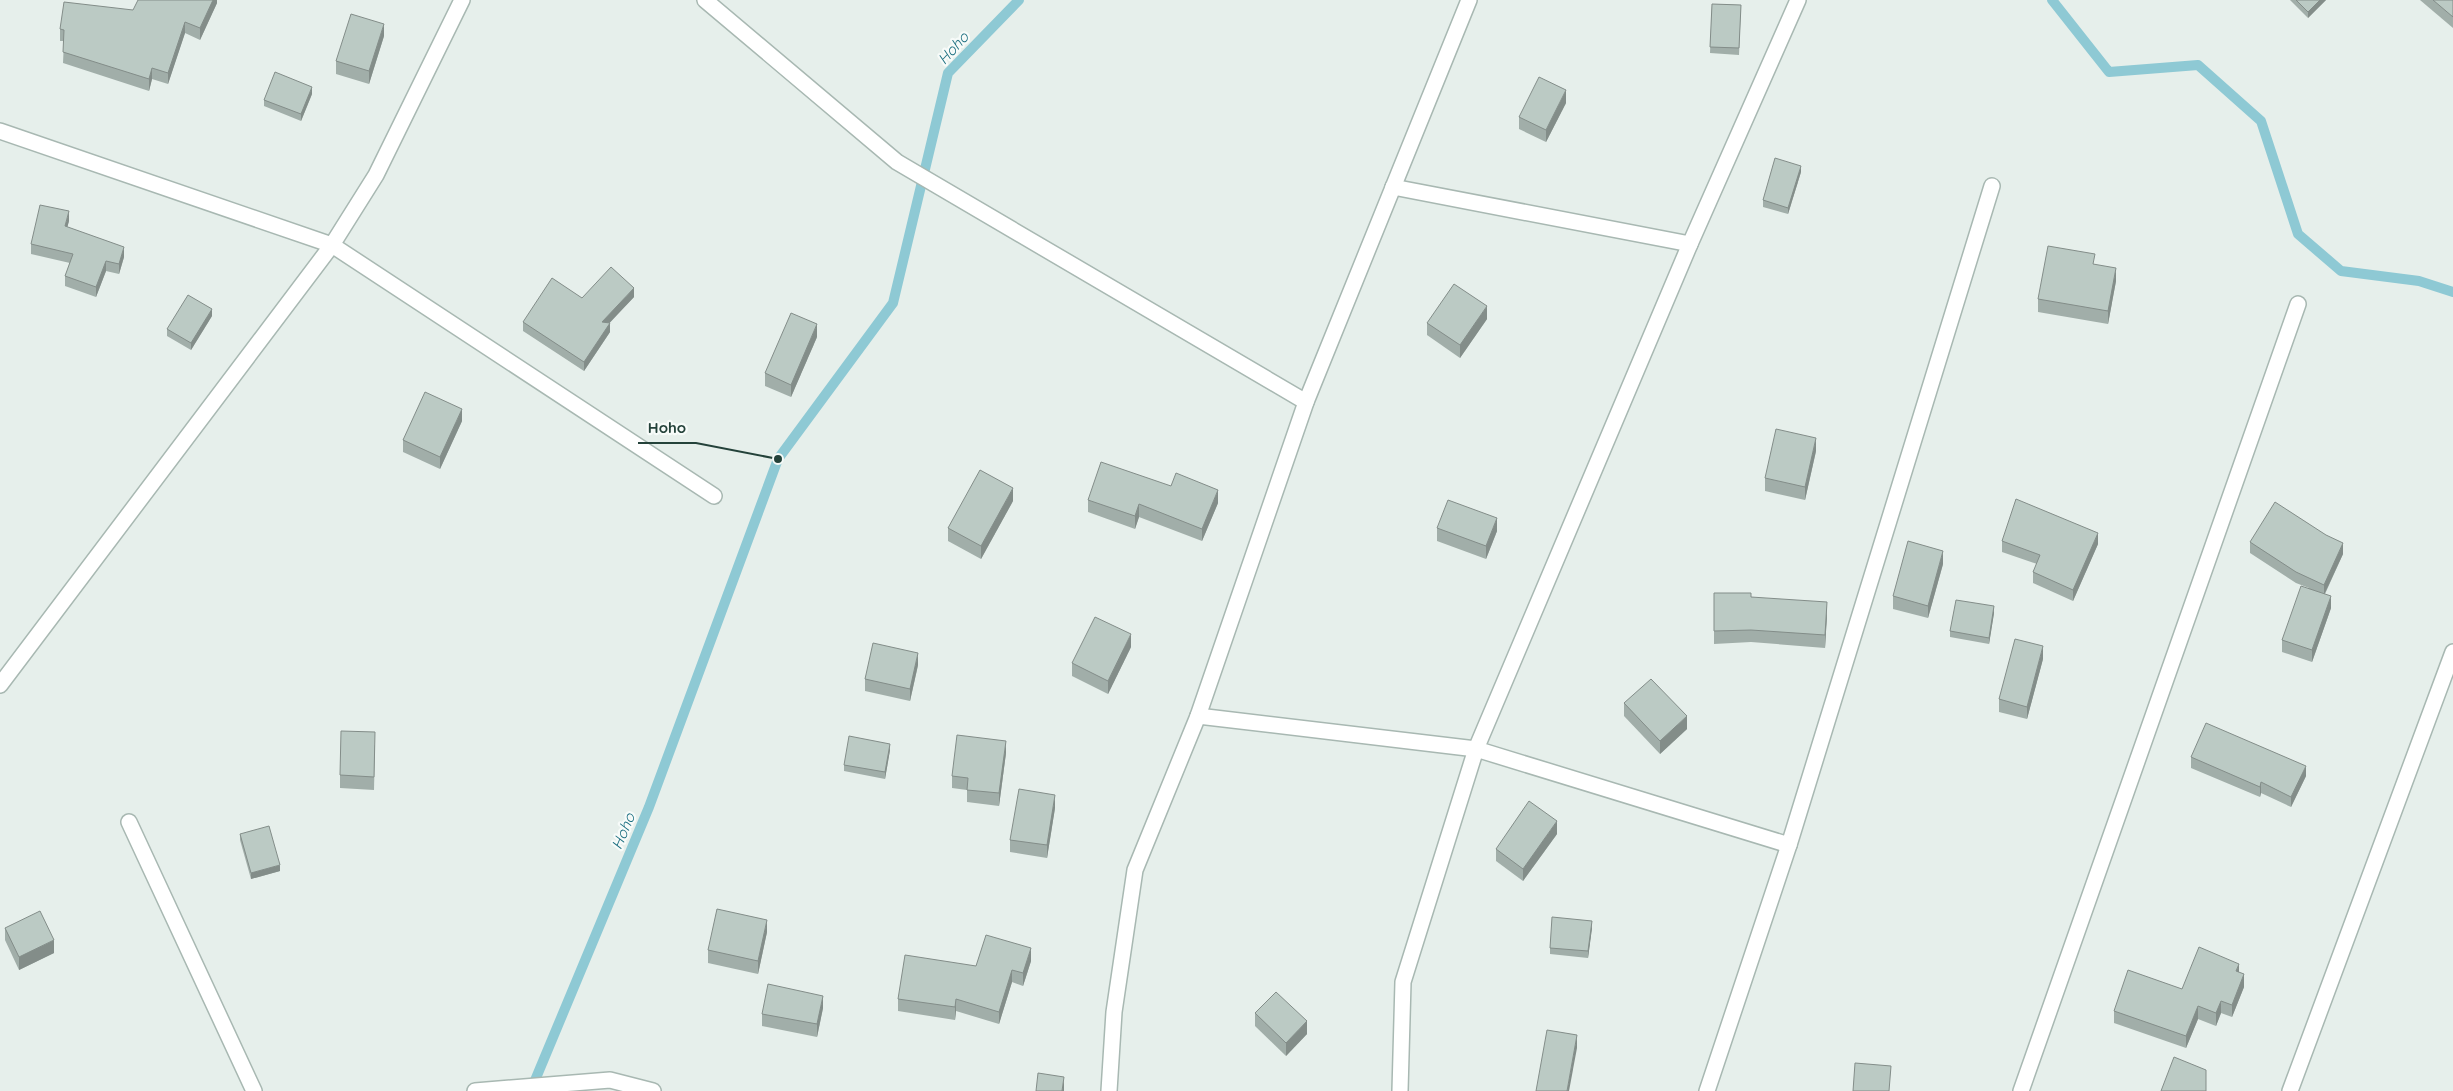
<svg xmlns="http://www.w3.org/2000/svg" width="2453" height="1091" font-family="Quicksand,sans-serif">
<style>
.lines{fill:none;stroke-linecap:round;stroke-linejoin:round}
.stream{stroke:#8ec9d4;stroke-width:10}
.minor-casing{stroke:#a8b8b2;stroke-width:18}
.minor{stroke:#fff;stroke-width:15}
.wall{fill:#a1aea9}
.shaded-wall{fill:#838d89}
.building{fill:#bbcac4;stroke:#838d89}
.labels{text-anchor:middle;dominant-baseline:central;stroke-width:4.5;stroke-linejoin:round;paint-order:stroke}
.water-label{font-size:15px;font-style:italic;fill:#1c6f80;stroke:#f7fbf9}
.leader{fill:none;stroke:#24423a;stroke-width:2}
.callout-dot{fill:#24423a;stroke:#f7fbf9;stroke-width:2}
.callout-label{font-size:15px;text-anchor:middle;font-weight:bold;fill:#24423a;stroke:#f7fbf9;stroke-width:4.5;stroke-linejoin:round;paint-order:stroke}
</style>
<rect width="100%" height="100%" fill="#e6efeb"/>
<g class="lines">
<g class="stream">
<path d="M 2052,0 L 2109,72 L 2198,65 L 2261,121 L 2298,234 L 2341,271 L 2419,281 L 2453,292"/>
<path d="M 531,1090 L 649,807 L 778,459 L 893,303 L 948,73 L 1019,0"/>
</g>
<g class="minor-casing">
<g id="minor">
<path d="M 705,0 L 897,162 L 1306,402"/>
<path d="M 0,131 L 332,245 L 714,496"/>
<path d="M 1393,187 L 1690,244"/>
<path d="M 0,685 L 332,245 L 376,175 L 462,0"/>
<path d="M 1198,716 L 1476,749 L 1789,845"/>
<path d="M 129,822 L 254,1091"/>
<path d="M 475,1091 L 610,1080 L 653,1091"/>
<path d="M 1109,1091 L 1114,1012 L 1135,870 L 1198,716 L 1306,402 L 1469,0"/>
<path d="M 1400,1091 L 1403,982 L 1476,749 L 1690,244 L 1798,0"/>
<path d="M 1707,1091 L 1789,845 L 1992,186"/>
<path d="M 2021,1091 L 2298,304"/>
<path d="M 2290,1091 L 2453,652"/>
</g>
</g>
<use href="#minor" class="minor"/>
</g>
<g class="wall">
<path d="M 217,0 L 217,3 L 200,40 L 185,33 L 168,84 L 152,79 L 149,91 L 63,63 L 64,41 L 60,41 L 60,29 L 133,10 Z"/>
<path d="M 2290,0 L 2326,0 L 2308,18 Z"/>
<path d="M 2420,0 L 2453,0 L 2453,28 Z"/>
<path d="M 1712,4 L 1741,5 L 1739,55 L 1710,53 Z"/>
<path d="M 384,36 L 369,84 L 336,74 L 336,61 Z"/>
<path d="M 312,94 L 301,121 L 264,106 L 264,100 Z"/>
<path d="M 1566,103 L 1546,142 L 1519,129 L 1519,117 Z"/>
<path d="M 1801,172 L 1788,214 L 1763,207 L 1763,200 Z"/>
<path d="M 69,221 L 67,227 L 124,257 L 119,274 L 106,271 L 96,297 L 65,286 L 65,276 L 70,263 L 31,254 L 31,244 Z"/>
<path d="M 2095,265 L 2116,281 L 2108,324 L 2038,312 L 2038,299 Z"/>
<path d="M 634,297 L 609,323 L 610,332 L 584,371 L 523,331 L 523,322 L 582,298 Z"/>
<path d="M 212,316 L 191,350 L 167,336 L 167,329 Z"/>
<path d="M 1487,319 L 1460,358 L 1427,335 L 1427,323 Z"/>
<path d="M 817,337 L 791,397 L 765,386 L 765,373 Z"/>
<path d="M 462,421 L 440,469 L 403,452 L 403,440 Z"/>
<path d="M 1816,451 L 1805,500 L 1765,491 L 1765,478 Z"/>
<path d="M 1088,500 L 1218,503 L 1202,541 L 1139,517 L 1135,529 L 1088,512 Z"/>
<path d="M 1013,501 L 981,559 L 948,541 L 948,528 Z"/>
<path d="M 1437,528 L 1497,531 L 1486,559 L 1437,541 Z"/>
<path d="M 2002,541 L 2098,544 L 2073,601 L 2033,583 L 2033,572 L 2037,564 L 2002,552 Z"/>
<path d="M 2250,542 L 2343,554 L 2325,594 L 2331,608 L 2312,662 L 2282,652 L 2282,640 L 2309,588 L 2296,583 L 2250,553 Z"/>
<path d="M 1943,564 L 1928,618 L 1893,609 L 1893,596 Z"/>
<path d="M 1714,593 L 1751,597 L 1827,615 L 1825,648 L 1751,642 L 1714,644 Z"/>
<path d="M 1994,613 L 1989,644 L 1950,637 L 1950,631 Z"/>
<path d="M 1131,647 L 1108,694 L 1072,676 L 1072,663 Z"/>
<path d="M 2043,659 L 2027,719 L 1999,712 L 1999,699 Z"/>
<path d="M 918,665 L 910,701 L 865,691 L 865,679 Z"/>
<path d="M 1624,703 L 1687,729 L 1660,754 L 1624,716 Z"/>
<path d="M 375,745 L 374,790 L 340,788 L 340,775 Z"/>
<path d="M 890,750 L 885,779 L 844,771 L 844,765 Z"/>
<path d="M 1006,753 L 999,806 L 967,802 L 967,790 L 952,788 L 952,776 Z"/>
<path d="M 2191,757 L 2306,776 L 2291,807 L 2261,793 L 2260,797 L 2191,768 Z"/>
<path d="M 1055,808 L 1047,858 L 1010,852 L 1010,840 Z"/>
<path d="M 240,834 L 280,871 L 251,879 L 240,840 Z"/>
<path d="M 1557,834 L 1523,881 L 1496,861 L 1496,849 Z"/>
<path d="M 5,928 L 54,953 L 19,970 L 5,940 Z"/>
<path d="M 1592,928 L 1588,958 L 1550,954 L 1550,948 Z"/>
<path d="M 767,932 L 758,974 L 708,963 L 708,950 Z"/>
<path d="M 1031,961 L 1023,986 L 1012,982 L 999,1024 L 956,1011 L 955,1020 L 898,1011 L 898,999 L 976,966 Z"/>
<path d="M 2239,972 L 2244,987 L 2232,1017 L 2221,1013 L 2216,1026 L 2198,1019 L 2186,1048 L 2114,1023 L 2114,1011 L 2182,989 Z"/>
<path d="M 823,1008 L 817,1037 L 762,1026 L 762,1014 Z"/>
<path d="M 1255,1013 L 1307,1034 L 1286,1056 L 1255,1026 Z"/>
</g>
<g class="shaded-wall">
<path d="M 213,0 L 217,0 L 217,3 L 200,40 L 200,28 Z"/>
<path d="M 2320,0 L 2326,0 L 2308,18 L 2308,12 Z"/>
<path d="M 185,22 L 185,33 L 168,84 L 168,73 Z"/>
<path d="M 384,24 L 384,36 L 369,84 L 369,71 Z"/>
<path d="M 152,68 L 152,79 L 149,91 L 149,79 Z"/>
<path d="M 312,87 L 312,94 L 301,121 L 301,114 Z"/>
<path d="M 1566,90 L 1566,103 L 1546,142 L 1546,130 Z"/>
<path d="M 1801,166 L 1801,172 L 1788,214 L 1788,208 Z"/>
<path d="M 69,211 L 69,221 L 65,236 L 65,226 Z"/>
<path d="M 124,247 L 124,257 L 119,274 L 119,264 Z"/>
<path d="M 106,261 L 106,271 L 96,297 L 96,287 Z"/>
<path d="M 2116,268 L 2116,281 L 2108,324 L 2108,311 Z"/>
<path d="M 634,288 L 634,297 L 602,331 L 602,322 Z"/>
<path d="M 1487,306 L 1487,319 L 1460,358 L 1460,345 Z"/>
<path d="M 212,309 L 212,316 L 191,350 L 191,343 Z"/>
<path d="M 610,323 L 610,332 L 584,371 L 584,362 Z"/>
<path d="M 817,324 L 817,337 L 791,397 L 791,385 Z"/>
<path d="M 462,409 L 462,421 L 440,469 L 440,457 Z"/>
<path d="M 1816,438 L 1816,451 L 1805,500 L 1805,487 Z"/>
<path d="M 1013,488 L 1013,501 L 981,559 L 981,546 Z"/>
<path d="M 1218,490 L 1218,503 L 1202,541 L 1202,529 Z"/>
<path d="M 1139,504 L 1139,517 L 1135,529 L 1135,516 Z"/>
<path d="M 1497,518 L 1497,531 L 1486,559 L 1486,546 Z"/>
<path d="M 2098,533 L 2098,544 L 2073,601 L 2073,590 Z"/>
<path d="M 2343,543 L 2343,554 L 2324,595 L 2324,585 Z"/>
<path d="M 1943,551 L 1943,564 L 1928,618 L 1928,606 Z"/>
<path d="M 2331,596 L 2331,608 L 2312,662 L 2312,650 Z"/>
<path d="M 1827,602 L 1827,615 L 1825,648 L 1825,635 Z"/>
<path d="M 1994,606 L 1994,613 L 1989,644 L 1989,638 Z"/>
<path d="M 1131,634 L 1131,647 L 1108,694 L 1108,681 Z"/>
<path d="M 2043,646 L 2043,659 L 2027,719 L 2027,707 Z"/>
<path d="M 918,653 L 918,665 L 910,701 L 910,689 Z"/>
<path d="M 1687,716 L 1687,729 L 1660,754 L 1660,741 Z"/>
<path d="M 1006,741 L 1006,753 L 999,806 L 999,793 Z"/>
<path d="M 890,744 L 890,750 L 885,779 L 885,772 Z"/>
<path d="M 2306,766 L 2306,776 L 2291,807 L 2291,797 Z"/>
<path d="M 2261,782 L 2261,793 L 2260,797 L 2260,787 Z"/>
<path d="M 1055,795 L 1055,808 L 1047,858 L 1047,845 Z"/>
<path d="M 1557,821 L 1557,834 L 1523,881 L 1523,869 Z"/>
<path d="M 280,865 L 280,871 L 251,879 L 251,873 Z"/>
<path d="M 767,920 L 767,932 L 758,974 L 758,961 Z"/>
<path d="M 1592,921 L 1592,928 L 1588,958 L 1588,951 Z"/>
<path d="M 54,940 L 54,953 L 19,970 L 19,957 Z"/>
<path d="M 1031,948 L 1031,961 L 1023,986 L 1023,973 Z"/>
<path d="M 2239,964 L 2239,976 L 2236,971 Z"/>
<path d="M 1012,970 L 1012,982 L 999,1024 L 999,1012 Z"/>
<path d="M 2244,974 L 2244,987 L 2232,1017 L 2232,1005 Z"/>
<path d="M 823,996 L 823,1008 L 817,1037 L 817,1024 Z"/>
<path d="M 956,999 L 956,1011 L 955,1020 L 955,1007 Z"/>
<path d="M 2221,1001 L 2221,1013 L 2216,1026 L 2216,1013 Z"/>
<path d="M 2198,1006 L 2198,1019 L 2186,1048 L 2186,1036 Z"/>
<path d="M 1307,1021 L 1307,1034 L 1286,1056 L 1286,1043 Z"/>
<path d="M 1577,1035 L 1577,1048 L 1569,1091 L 1567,1091 Z"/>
<path d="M 1064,1077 L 1064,1091 L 1062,1091 Z"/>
</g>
<g class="building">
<path d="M 138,0 L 213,0 L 200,28 L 185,22 L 168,73 L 152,68 L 149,79 L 63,52 L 64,30 L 60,29 L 64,2 L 133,10 Z"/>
<path d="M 2296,0 L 2320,0 L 2308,12 Z"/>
<path d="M 2433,0 L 2453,0 L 2453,17 Z"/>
<path d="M 1712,4 L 1741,5 L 1739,48 L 1710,47 Z"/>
<path d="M 351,14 L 384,24 L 369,71 L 336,61 Z"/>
<path d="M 275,72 L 312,87 L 301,114 L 264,100 Z"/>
<path d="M 1539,77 L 1566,90 L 1546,130 L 1519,117 Z"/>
<path d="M 1775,158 L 1801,166 L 1788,208 L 1763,200 Z"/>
<path d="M 40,205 L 69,211 L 65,226 L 124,247 L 119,264 L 106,261 L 96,287 L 65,276 L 73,254 L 31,244 Z"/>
<path d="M 2048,246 L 2095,254 L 2093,264 L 2116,268 L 2108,311 L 2038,299 Z"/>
<path d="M 611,267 L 634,288 L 602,322 L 610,323 L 584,362 L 523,322 L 552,278 L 582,298 Z"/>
<path d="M 1454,284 L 1487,306 L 1460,345 L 1427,323 Z"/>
<path d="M 188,295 L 212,309 L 191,343 L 167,329 Z"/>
<path d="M 791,313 L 817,324 L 791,385 L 765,373 Z"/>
<path d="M 425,392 L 462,409 L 440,457 L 403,440 Z"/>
<path d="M 1776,429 L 1816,438 L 1805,487 L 1765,478 Z"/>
<path d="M 1101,462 L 1171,486 L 1176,473 L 1218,490 L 1202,529 L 1139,504 L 1135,516 L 1088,500 Z"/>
<path d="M 980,470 L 1013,488 L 981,546 L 948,528 Z"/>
<path d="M 2016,499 L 2098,533 L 2073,590 L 2033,572 L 2040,555 L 2002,541 Z"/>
<path d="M 1448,500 L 1497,518 L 1486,546 L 1437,528 Z"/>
<path d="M 2275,502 L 2326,535 L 2343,543 L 2324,585 L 2296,572 L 2250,542 Z"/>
<path d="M 1908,541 L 1943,551 L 1928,606 L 1893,596 Z"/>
<path d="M 2301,586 L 2331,596 L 2312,650 L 2282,640 Z"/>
<path d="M 1714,593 L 1751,593 L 1751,597 L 1827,602 L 1825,635 L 1751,630 L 1714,631 Z"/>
<path d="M 1956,600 L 1994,606 L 1989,638 L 1950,631 Z"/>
<path d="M 1095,617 L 1131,634 L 1108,681 L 1072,663 Z"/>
<path d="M 2015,639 L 2043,646 L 2027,707 L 1999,699 Z"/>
<path d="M 873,643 L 918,653 L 910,689 L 865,679 Z"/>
<path d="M 1651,679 L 1687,716 L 1660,741 L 1624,703 Z"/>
<path d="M 2206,723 L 2306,766 L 2291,797 L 2261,782 L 2260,787 L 2191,757 Z"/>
<path d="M 341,731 L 375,732 L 374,777 L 340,775 Z"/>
<path d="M 957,735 L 1006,741 L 999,793 L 967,790 L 968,778 L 952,776 Z"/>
<path d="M 849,736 L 890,744 L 885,772 L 844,765 Z"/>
<path d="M 1019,789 L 1055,795 L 1047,845 L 1010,840 Z"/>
<path d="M 1529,801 L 1557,821 L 1523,869 L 1496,849 Z"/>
<path d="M 269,826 L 280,865 L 251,873 L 240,834 Z"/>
<path d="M 717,909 L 767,920 L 758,961 L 708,950 Z"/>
<path d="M 40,911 L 54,940 L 19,957 L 5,928 Z"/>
<path d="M 1552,917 L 1592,921 L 1588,951 L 1550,948 Z"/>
<path d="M 986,935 L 1031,948 L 1023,973 L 1012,970 L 999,1012 L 956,999 L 955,1007 L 898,999 L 905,955 L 976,966 Z"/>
<path d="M 2199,947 L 2239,964 L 2236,971 L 2244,974 L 2232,1005 L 2221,1001 L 2216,1013 L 2198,1006 L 2186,1036 L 2114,1011 L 2128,970 L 2182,989 Z"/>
<path d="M 768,984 L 823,996 L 817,1024 L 762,1014 Z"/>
<path d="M 1276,992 L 1307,1021 L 1286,1043 L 1255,1013 Z"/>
<path d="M 1547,1030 L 1577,1035 L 1567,1091 L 1536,1091 Z"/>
<path d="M 2174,1057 L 2206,1070 L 2206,1091 L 2161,1091 Z"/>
<path d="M 1855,1063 L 1891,1066 L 1889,1091 L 1853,1091 Z"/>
<path d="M 1038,1073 L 1064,1077 L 1062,1091 L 1036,1091 Z"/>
</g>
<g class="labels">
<g class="water-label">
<text transform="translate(953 48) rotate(-48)">Hoho</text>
<text transform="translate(623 831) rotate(-67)">Hoho</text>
</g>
</g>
<path class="leader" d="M778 459L696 443H638"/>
<circle class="callout-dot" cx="778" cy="459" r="5"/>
<g class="callout-label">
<text x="667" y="433">Hoho</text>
</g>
</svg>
